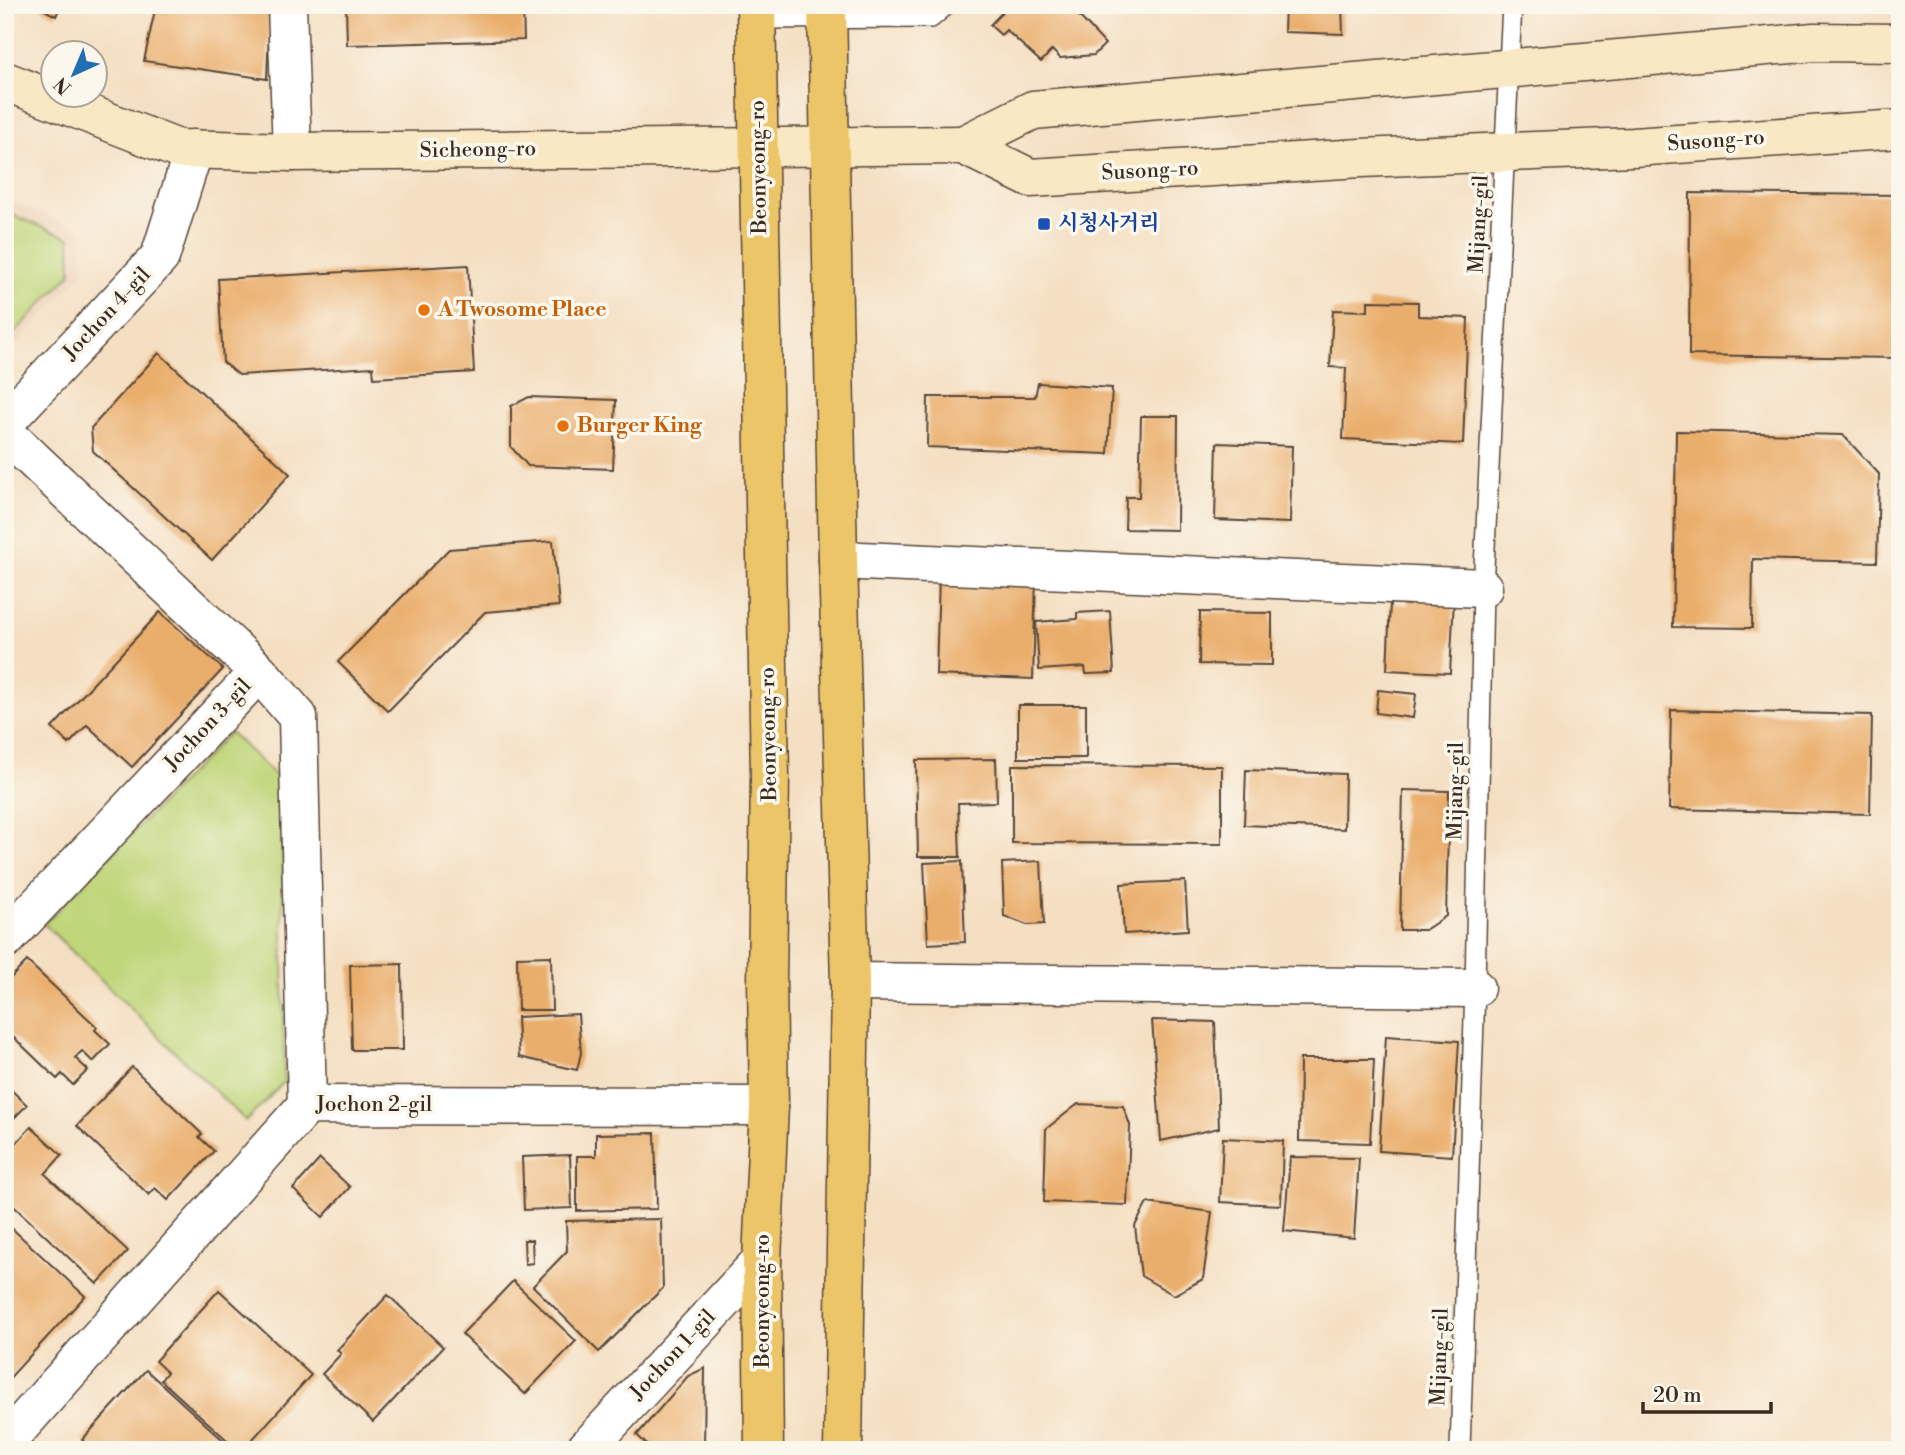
<svg xmlns="http://www.w3.org/2000/svg" width="1905" height="1455" font-family="'Libre Bodoni','Noto Serif KR',serif">
<style>
.built{fill:#edd2ba}
.green{fill:#c0d67a;stroke:#7e804c;stroke-width:2}
.building{fill:#eaae6c}
.lines{fill:none;stroke-linecap:round;stroke-linejoin:round}
.lane-casing{stroke:#574537;stroke-width:22}
.street-casing{stroke:#574537;stroke-width:41}
.secondary-casing{stroke:#574537;stroke-width:41}
.primary-casing{stroke:#574537;stroke-width:41}
.lane{stroke:#fff;stroke-width:19}
.street{stroke:#fff;stroke-width:38}
.secondary{stroke:#f8e8c3;stroke-width:38}
.primary{stroke:#edc569;stroke-width:38}
.transit-dot{fill:#1a4fb4;stroke:#fbf7ec;stroke-width:2.5}
.food-dot{fill:#e8710a;stroke:#fbf7ec;stroke-width:2.5}
.labels{text-anchor:middle;dominant-baseline:central;stroke-width:7;stroke-linejoin:round;paint-order:stroke}
.street-label{font-size:21px;fill:#3b2a1e;stroke:#fbf7ec}
.transit-label{font-size:21px;font-weight:bold;fill:#164399;stroke:#fbf7ec;text-anchor:start}
.food-label{font-size:21px;font-weight:bold;fill:#c56008;stroke:#fbf7ec;text-anchor:start}
</style>
<rect width="100%" height="100%" fill="#fbf7ec"/>
<filter id="ink" filterUnits="userSpaceOnUse"><feTurbulence type="fractalNoise" baseFrequency=".0143" numOctaves="2"/><feDisplacementMap in="SourceGraphic" scale="14" xChannelSelector="R" yChannelSelector="G"/><feConvolveMatrix kernelMatrix="1 2 1 2 8 2 1 2 1" color-interpolation-filters="sRGB"/></filter>
<filter id="wash" filterUnits="userSpaceOnUse"><feTurbulence type="fractalNoise" baseFrequency=".00686" numOctaves="4" result="noise"/><feDisplacementMap in="SourceGraphic" scale="28" xChannelSelector="R" yChannelSelector="G"/><feGaussianBlur stdDeviation="1.57" result="paint"/><feColorMatrix in="noise" values="0 0 0 0 0 0 0 0 0 0 0 0 0 0 0 0 0 1.4 0 .05"/><feComposite in="paint" operator="in"/></filter>
<g filter="url(#wash)">
<rect width="100%" height="100%" fill="#f4dfc2"/>
<path class="built" d="M 5,199 L 81,229 L 83,272 L 5,356 Z"/>
<g class="green">
<path d="M 5,212 L 70,238 L 71,273 L 5,343 Z"/>
<path d="M 230,732 L 282,782 L 284,1082 L 246,1121 L 44,924 Z"/>
</g>
<g id="blocks">
<g class="building">
<path d="M 35,5 L 61,5 L 56,16 Z"/>
<path d="M 156,5 L 270,5 L 267,79 L 144,61 Z"/>
<path d="M 346,5 L 523,5 L 524,40 L 347,45 Z"/>
<path d="M 1009,5 L 1069,5 L 1105,44 L 1094,55 L 1060,58 L 1052,50 L 1041,62 L 1006,30 L 1001,35 L 990,25 Z"/>
<path d="M 1285,5 L 1342,5 L 1343,34 L 1284,32 Z"/>
<path d="M 1690,193 L 1900,195 L 1900,358 L 1689,355 Z"/>
<path d="M 468,265 L 474,372 L 374,378 L 373,367 L 239,375 L 223,362 L 218,279 Z"/>
<path d="M 1368,301 L 1418,302 L 1418,316 L 1468,318 L 1463,444 L 1343,439 L 1346,368 L 1330,367 L 1333,310 L 1368,311 Z"/>
<path d="M 159,353 L 290,474 L 212,560 L 93,451 L 91,428 Z"/>
<path d="M 1038,383 L 1112,388 L 1108,454 L 927,447 L 928,397 L 1035,397 Z"/>
<path d="M 529,397 L 616,400 L 613,469 L 528,466 L 511,447 L 511,406 Z"/>
<path d="M 1141,416 L 1178,416 L 1177,530 L 1125,529 L 1126,497 L 1139,497 Z"/>
<path d="M 1676,431 L 1843,435 L 1879,474 L 1877,562 L 1753,559 L 1752,628 L 1673,627 Z"/>
<path d="M 1217,443 L 1292,446 L 1290,523 L 1215,520 Z"/>
<path d="M 553,541 L 559,606 L 485,612 L 388,711 L 338,662 L 449,549 Z"/>
<path d="M 939,575 L 1036,578 L 1033,679 L 936,675 Z"/>
<path d="M 1408,597 L 1454,599 L 1450,673 L 1387,670 L 1390,603 L 1408,605 Z"/>
<path d="M 1110,611 L 1114,673 L 1086,674 L 1085,667 L 1039,670 L 1036,622 L 1077,619 L 1077,613 Z"/>
<path d="M 160,612 L 223,669 L 132,767 L 87,725 L 69,744 L 52,728 Z"/>
<path d="M 1200,612 L 1272,613 L 1272,665 L 1199,664 Z"/>
<path d="M 1378,690 L 1416,694 L 1413,718 L 1376,713 Z"/>
<rect x="1018" y="705" width="68" height="53"/>
<path d="M 1671,710 L 1872,715 L 1870,814 L 1669,809 Z"/>
<path d="M 996,759 L 997,802 L 958,803 L 960,857 L 918,857 L 916,760 Z"/>
<path d="M 1012,765 L 1222,766 L 1222,844 L 1012,843 Z"/>
<path d="M 1246,770 L 1345,774 L 1344,829 L 1244,825 Z"/>
<path d="M 1403,790 L 1449,791 L 1446,916 L 1425,930 L 1400,930 Z"/>
<path d="M 962,861 L 965,942 L 928,944 L 924,863 Z"/>
<path d="M 1041,861 L 1044,924 L 1027,925 L 1004,916 L 1002,863 Z"/>
<path d="M 1185,881 L 1188,930 L 1124,934 L 1121,884 Z"/>
<path d="M 551,956 L 552,1010 L 518,1010 L 517,957 Z"/>
<path d="M 27,961 L 97,1027 L 95,1030 L 110,1044 L 93,1062 L 82,1051 L 75,1058 L 88,1070 L 73,1085 L 62,1074 L 57,1079 L 5,1029 L 5,984 Z"/>
<path d="M 402,964 L 403,1050 L 352,1050 L 350,965 Z"/>
<path d="M 578,1014 L 581,1053 L 577,1070 L 519,1057 L 517,1017 Z"/>
<path d="M 1152,1020 L 1215,1022 L 1219,1128 L 1161,1141 Z"/>
<path d="M 1386,1036 L 1459,1041 L 1452,1156 L 1379,1151 Z"/>
<path d="M 1300,1059 L 1374,1059 L 1370,1143 L 1299,1141 Z"/>
<path d="M 132,1067 L 202,1134 L 199,1137 L 214,1151 L 168,1200 L 155,1188 L 149,1195 L 77,1126 Z"/>
<path d="M 5,1084 L 27,1105 L 5,1127 Z"/>
<path d="M 1078,1104 L 1123,1106 L 1130,1125 L 1127,1205 L 1044,1202 L 1046,1129 Z"/>
<path d="M 31,1127 L 62,1155 L 45,1174 L 128,1251 L 97,1284 L 5,1198 L 5,1155 Z"/>
<path d="M 655,1133 L 657,1209 L 577,1211 L 577,1156 L 596,1156 L 596,1134 Z"/>
<path d="M 1223,1138 L 1283,1141 L 1281,1205 L 1220,1202 Z"/>
<path d="M 570,1155 L 572,1208 L 524,1210 L 522,1157 Z"/>
<path d="M 1290,1157 L 1359,1158 L 1354,1238 L 1284,1231 Z"/>
<path d="M 320,1159 L 350,1187 L 323,1217 L 293,1189 Z"/>
<path d="M 1147,1203 L 1212,1212 L 1203,1279 L 1174,1295 L 1141,1276 L 1135,1226 Z"/>
<path d="M 661,1219 L 663,1288 L 599,1352 L 533,1286 L 567,1251 L 566,1221 Z"/>
<path d="M 5,1222 L 85,1296 L 5,1383 Z"/>
<path d="M 524,1240 L 532,1240 L 533,1263 L 525,1264 Z"/>
<path d="M 513,1281 L 576,1341 L 525,1394 L 462,1334 Z"/>
<path d="M 219,1290 L 311,1375 L 243,1450 L 238,1450 L 161,1380 L 167,1372 L 155,1361 Z"/>
<path d="M 388,1295 L 443,1347 L 373,1422 L 322,1374 L 341,1354 L 337,1350 Z"/>
<path d="M 705,1368 L 704,1450 L 652,1450 L 637,1435 L 688,1376 Z"/>
<path d="M 146,1370 L 234,1450 L 93,1450 L 82,1440 Z"/>
</g>
</g>
</g>
<g filter="url(#ink)">
<use href="#blocks" fill-opacity="0" stroke="#574537" stroke-width="2"/>
<g class="lines">
<g class="lane-casing">
<g id="lane">
<path d="M 757,19 L 931,18 L 946,5"/>
<path d="M 1460,1450 L 1475,988 L 1483,588 L 1512,5"/>
</g>
</g>
<g class="street-casing">
<g id="street">
<path d="M 287,5 L 292,152"/>
<path d="M 5,422 L 160,257 L 194,149"/>
<path d="M 5,433 L 259,672 L 5,940"/>
<path d="M 838,560 L 1483,588"/>
<path d="M 259,672 L 298,717 L 307,1105"/>
<path d="M 850,982 L 1475,988"/>
<path d="M 5,1443 L 307,1105 L 769,1106"/>
<path d="M 585,1450 L 762,1260"/>
</g>
</g>
<g class="secondary-casing">
<g id="secondary">
<path d="M 1900,43 L 1814,42 L 1033,110 L 963,145 L 1030,178 L 1361,158 L 1633,147 L 1900,129"/>
<path d="M 5,81 L 178,149 L 292,152 L 963,145"/>
</g>
</g>
<g class="primary-casing">
<g id="primary">
<path d="M 756,5 L 770,776 L 767,981 L 769,1106 L 762,1260 L 764,1450"/>
<path d="M 827,5 L 838,560 L 850,982 L 843,1450"/>
</g>
</g>
<use href="#lane" class="lane"/>
<use href="#street" class="street"/>
<use href="#secondary" class="secondary"/>
<use href="#primary" class="primary"/>
</g>
</g>
<rect class="transit-dot" x="1037" y="217" width="14" height="14" rx="3.5"/>
<g class="food-dot">
<circle cx="424" cy="310" r="7"/>
<circle cx="563" cy="426" r="7"/>
</g>
<g class="labels">
<g class="street-label">
<text transform="translate(1716 141) rotate(-4)">Susong-ro</text>
<text transform="translate(478 150) rotate(-1)">Sicheong-ro</text>
<text transform="translate(759 167) rotate(-91)">Beonyeong-ro</text>
<text transform="translate(1150 171) rotate(-3)">Susong-ro</text>
<text transform="translate(1479 224) rotate(-87)">Mijang-gil</text>
<text transform="translate(107 314) rotate(-47)">Jochon 4-gil</text>
<text transform="translate(208 725) rotate(-47)">Jochon 3-gil</text>
<text transform="translate(769 734) rotate(-91)">Beonyeong-ro</text>
<text transform="translate(1456 791) rotate(-89)">Mijang-gil</text>
<text x="374" y="1105">Jochon 2-gil</text>
<text transform="translate(763 1301) rotate(-90)">Beonyeong-ro</text>
<text transform="translate(673 1355) rotate(-47)">Jochon 1-gil</text>
<text transform="translate(1440 1357) rotate(-88)">Mijang-gil</text>
</g>
<g class="transit-label">
<text x="1058" y="224">시청사거리</text>
</g>
<g class="food-label">
<text x="438" y="310">A Twosome Place</text>
<text x="577" y="426">Burger King</text>
</g>
</g>
<rect width="1905" height="1455" fill="none" stroke="#fbf7ec" stroke-width="28"/>
<g transform="translate(74 74) rotate(224)"><circle r="33" fill="#fbf7ec" stroke="#aea59a" stroke-width="2"/>
<path d="M0-5L12 26L0 18L-12 26Z" fill="#1f6fb2"/>
<text y="-10" font-size="19" font-weight="bold" text-anchor="middle" fill="#3b2a1e">N</text>
</g>
<path d="M1643 1402v10h128v-10" fill="none" stroke="#3b2a1e" stroke-width="3.5"/>
<text x="1653" y="1402" font-size="21" fill="#3b2a1e" stroke="#fbf7ec" stroke-width="5" paint-order="stroke">20 m</text>
</svg>
